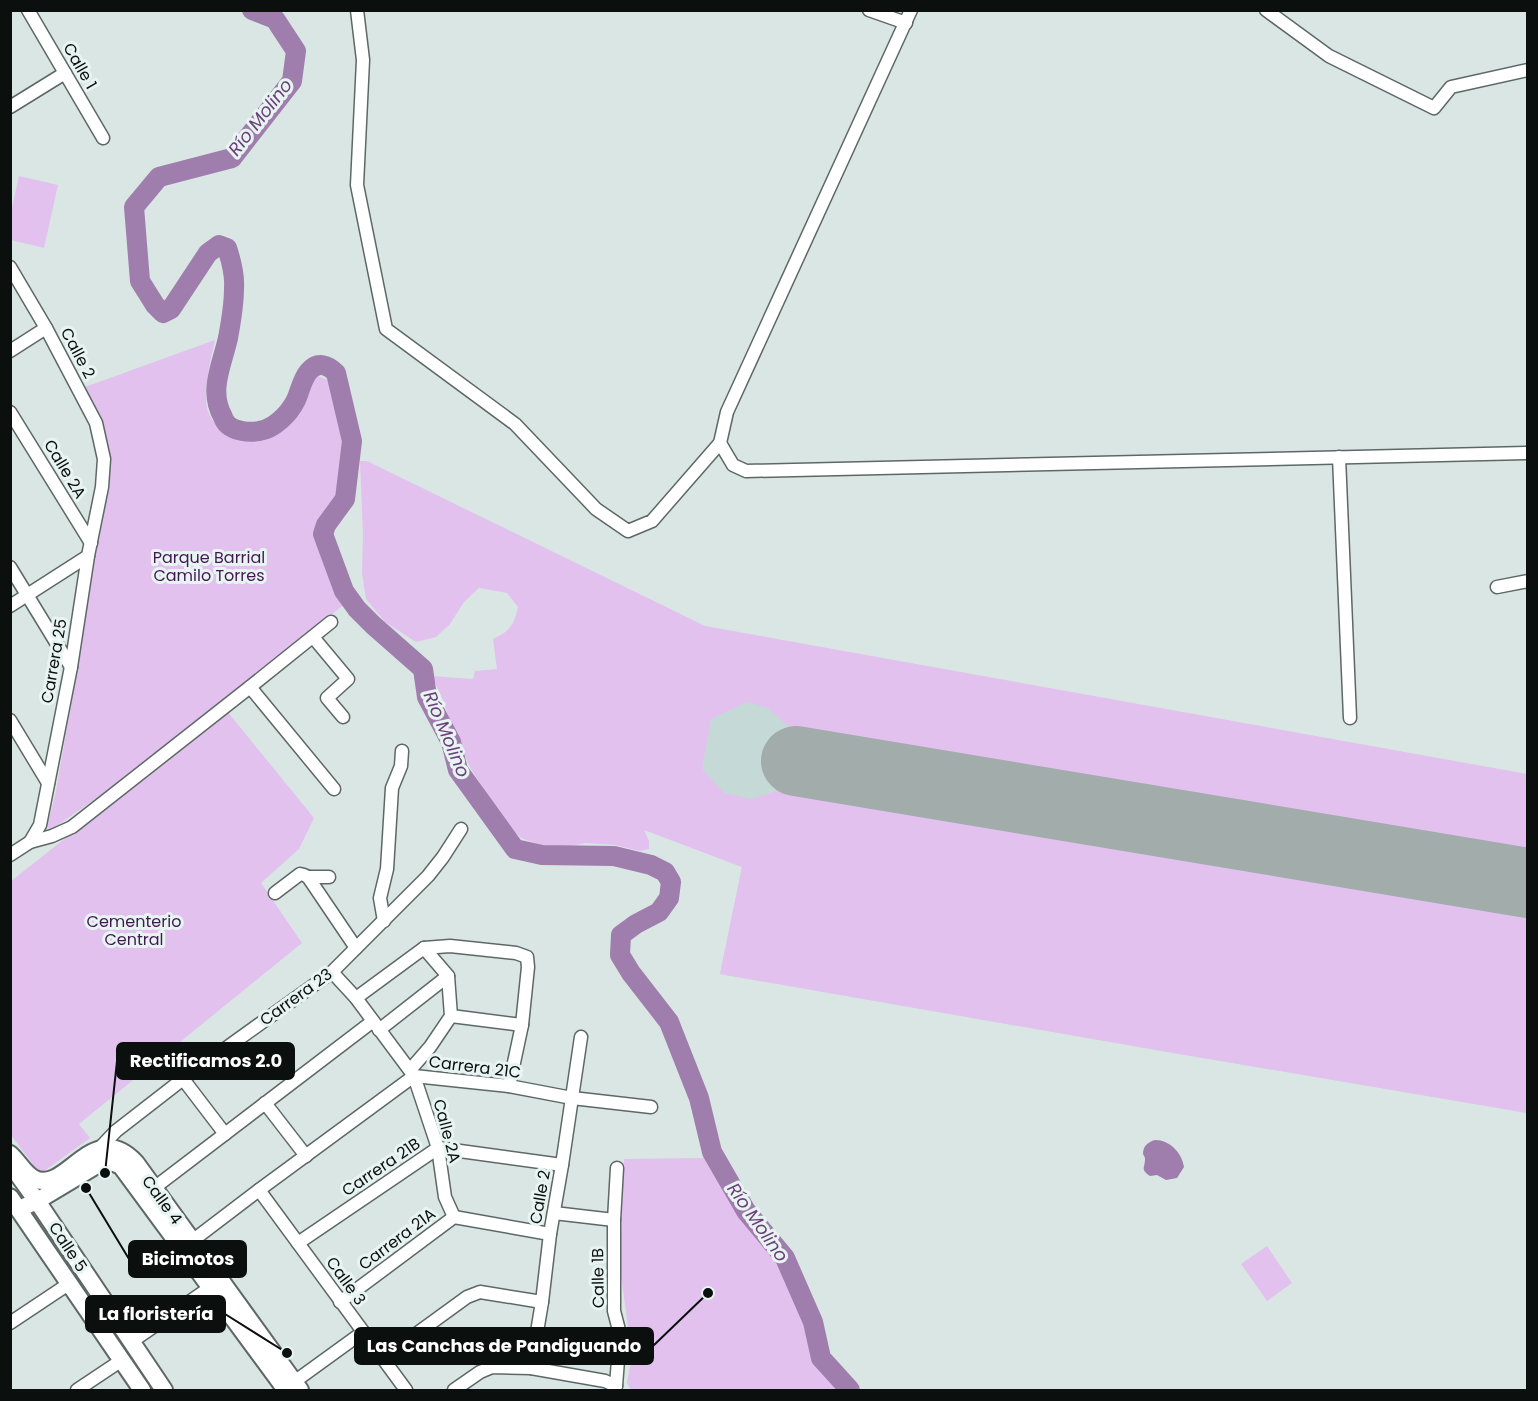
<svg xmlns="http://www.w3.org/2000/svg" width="1538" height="1401" font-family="Poppins,sans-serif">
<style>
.built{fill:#c5dad7}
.green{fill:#e2c1ef}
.water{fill:#9f7dac}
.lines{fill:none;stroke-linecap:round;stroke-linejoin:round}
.river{stroke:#9f7dac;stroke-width:20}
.runway{stroke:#a2acab;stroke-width:70}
.minor-casing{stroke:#5d6866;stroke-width:15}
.secondary-casing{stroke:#5d6866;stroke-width:20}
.minor{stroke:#fff;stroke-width:12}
.secondary{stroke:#fff;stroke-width:16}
.labels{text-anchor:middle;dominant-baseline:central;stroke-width:6;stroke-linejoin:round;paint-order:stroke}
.street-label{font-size:16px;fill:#0b0f0e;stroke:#e7f4f1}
.park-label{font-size:16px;fill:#431852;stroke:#e7f4f1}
.water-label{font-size:18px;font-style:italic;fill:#6b3f7b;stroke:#e7f4f1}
.leader{fill:none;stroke:#0b0f0e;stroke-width:2}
.callout-dot{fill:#0b0f0e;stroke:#e7f4f1;stroke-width:2}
.callout{fill:#0b0f0e;stroke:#0b0f0e;stroke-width:2}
.callout-label{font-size:18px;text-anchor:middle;font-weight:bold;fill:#fff}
</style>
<rect width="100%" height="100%" fill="#dae6e4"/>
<path class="built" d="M 698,682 L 1527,775 L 1527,1113 L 1162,1051 L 720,974 L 742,867 L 643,829 Z"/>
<g class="green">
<path d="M 19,176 L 58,185 L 44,248 L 11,240 L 11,212 Z"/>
<path d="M 215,340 C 211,359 201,395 209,414 C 213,424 223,430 233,435 C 246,442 264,440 277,432 C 299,419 300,392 317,376 L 328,380 L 336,398 L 345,451 L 341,491 L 334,507 L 318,531 C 324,557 333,580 346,603 L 222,702 L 104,793 L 55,827 L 50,829 L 47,827 L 56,791 L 74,687 L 75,674 L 110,473 L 110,451 L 102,423 L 85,387 Z"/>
<path d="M 360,461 L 367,461 L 705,626 L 1527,774 L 1527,854 L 791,729 L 768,708 L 747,702 L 711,719 L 702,769 L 724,793 L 751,799 L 780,790 L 1527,917 L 1527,1113 L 1162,1051 L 720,974 L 742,867 L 644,830 L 649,841 L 649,849 L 640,851 L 615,845 L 585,843 L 563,848 L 543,846 L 521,838 L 506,824 L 471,769 L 455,735 L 443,700 L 432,676 L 473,679 L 475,671 L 497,669 L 493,639 C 510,631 514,625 518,607 L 507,593 L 479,588 L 464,602 L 450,624 L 436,637 L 416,642 L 385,622 L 366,599 L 362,573 L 363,535 Z"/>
<path d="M 227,711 L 314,818 L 299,849 L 261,883 L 302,943 L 79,1124 L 90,1138 L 40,1174 L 11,1135 L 11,881 Z"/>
<path d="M 704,1158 L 730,1202 L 778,1261 L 803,1318 L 814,1362 L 837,1390 L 631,1390 L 627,1383 L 632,1356 L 620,1268 L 624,1159 Z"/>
<path d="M 1267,1246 L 1292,1283 L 1267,1301 L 1241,1264 Z"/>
</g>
<path class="water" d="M 1155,1140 C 1170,1140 1182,1153 1184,1167 L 1177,1178 L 1166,1180 L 1157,1175 L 1150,1176 C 1140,1169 1145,1168 1145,1159 C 1145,1157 1144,1156 1143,1154 C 1143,1146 1148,1142 1155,1140 Z"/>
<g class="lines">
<path class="river" d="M 252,10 L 275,19 L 296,51 L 292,81 L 232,158 L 159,177 L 134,207 L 140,281 L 155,305 L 163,313 L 171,309 L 208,253 L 219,245 L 227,248 C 231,260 235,274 234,288 C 234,304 231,322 228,338 C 222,365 208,391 223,417 C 223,418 227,425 228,425 C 235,431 249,433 259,431 C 274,429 289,414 296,400 C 300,391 302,379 309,371 C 318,361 328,365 336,373 L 352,441 L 345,499 L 326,525 L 323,534 L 344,591 L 357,609 L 373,625 L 423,669 L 427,697 L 451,742 L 458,770 L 515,849 L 542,855 L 614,856 L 651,865 L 665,872 L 671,882 L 669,898 L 659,912 L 636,924 L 621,935 L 620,955 L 631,973 L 669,1022 L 699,1098 L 712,1152 L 746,1211 L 785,1258 L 813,1322 L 821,1358 L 850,1390"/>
<path class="runway" d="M 796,761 L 1528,883"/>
<g class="minor-casing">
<g id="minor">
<path d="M 28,10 L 103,138"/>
<path d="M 357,10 L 363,60 L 357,185 L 386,329 L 515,424 L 596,509 L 628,531 L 652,521 L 720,443 L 727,412 L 911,10"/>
<path d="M 869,10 L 906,23"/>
<path d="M 1266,10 L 1329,56 L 1434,108 L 1451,87 L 1528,70"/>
<path d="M 10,107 L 65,73"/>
<path d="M 10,267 L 46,328 L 96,423 L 104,459 L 102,487 L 88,556 L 71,667 L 40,825 L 30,842 L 10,855"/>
<path d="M 10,351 L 46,328"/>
<path d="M 10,412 L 91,543"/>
<path d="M 720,443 L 733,465 L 746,471 L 1528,453"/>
<path d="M 1339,457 L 1350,718"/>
<path d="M 10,567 L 71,667"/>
<path d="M 1497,587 L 1528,581"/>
<path d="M 10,606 L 88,556"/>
<path d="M 313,637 L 348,679 L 327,698 L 343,717"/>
<path d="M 250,687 L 334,789"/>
<path d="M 10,720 L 48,783"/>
<path d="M 30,842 L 52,836 L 72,827 L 250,687 L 331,622"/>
<path d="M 308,877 L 329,877"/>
<path d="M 275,893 L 300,874 L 304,875 L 308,877 L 356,948"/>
<path d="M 384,921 L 380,898 L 387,869 L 392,788 L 401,766 L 402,751"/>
<path d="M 332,972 L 356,998 L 414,1076 L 438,1148 L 445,1197 L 454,1217"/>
<path d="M 356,998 L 424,948 L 450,946 L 516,953 L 527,957 L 528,967 L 522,1025 L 509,1086"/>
<path d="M 451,1016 L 522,1025"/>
<path d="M 379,1030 L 448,976"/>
<path d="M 410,1070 L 430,1047 L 451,1016 L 448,976 L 424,948"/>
<path d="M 183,1079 L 225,1134"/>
<path d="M 265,1103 L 306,1156"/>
<path d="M 98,1150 L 116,1131 L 183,1079 L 332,972 L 428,876 L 443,857 L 461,829"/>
<path d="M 154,1188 L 373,1021"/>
<path d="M 259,1190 L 406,1390"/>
<path d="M 554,1213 L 614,1220"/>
<path d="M 192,1241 L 259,1190 L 414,1076 L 509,1086 L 572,1098 L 651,1107"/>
<path d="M 298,1243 L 438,1148 L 562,1165"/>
<path d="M 340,1302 L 454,1217 L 550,1234"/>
<path d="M 10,1323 L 70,1283"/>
<path d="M 131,1342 L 211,1287"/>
<path d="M 383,1358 L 467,1297 L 480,1292 L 542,1302"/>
<path d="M 531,1368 L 542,1302 L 550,1234 L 562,1165 L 581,1037"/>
<path d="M 294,1382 L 363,1332"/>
<path d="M 616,1386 L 620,1334 L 614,1311 L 614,1220 L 617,1168"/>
<path d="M 77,1390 L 122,1360"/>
<path d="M 454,1390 L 480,1372 L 492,1367 L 531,1368 L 605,1381 L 616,1386"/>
</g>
</g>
<g class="secondary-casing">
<g id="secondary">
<path d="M 10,1154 C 18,1161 24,1173 33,1178 C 66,1197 92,1116 136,1163 L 300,1390"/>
<path d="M 16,1172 L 37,1201 L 164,1390"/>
<path d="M 10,1197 L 142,1390"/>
<path d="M 19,1209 L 37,1201 L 102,1162 L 114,1163 L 121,1166 L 286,1390"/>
</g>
</g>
<use href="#minor" class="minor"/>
<use href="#secondary" class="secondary"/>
</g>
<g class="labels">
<g class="street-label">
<text transform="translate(80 66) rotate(60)">Calle 1</text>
<text transform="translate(78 353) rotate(62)">Calle 2</text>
<text transform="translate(65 469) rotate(59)">Calle 2A</text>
<text transform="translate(54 661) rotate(-80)">Carrera 25</text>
<text transform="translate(296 997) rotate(-36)">Carrera 23</text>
<text transform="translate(475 1067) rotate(7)">Carrera 21C</text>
<text transform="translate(447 1131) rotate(75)">Calle 2A</text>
<text transform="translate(381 1167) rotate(-34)">Carrera 21B</text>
<text transform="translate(540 1197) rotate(-80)">Calle 2</text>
<text transform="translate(162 1200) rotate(54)">Calle 4</text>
<text transform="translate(397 1239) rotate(-37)">Carrera 21A</text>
<text transform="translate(68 1247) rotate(57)">Calle 5</text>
<text transform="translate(598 1278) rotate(-91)">Calle 1B</text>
<text transform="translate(346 1281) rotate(54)">Calle 3</text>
</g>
<g class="park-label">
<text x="209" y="557">Parque Barrial<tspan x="209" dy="18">Camilo Torres</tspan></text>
<text x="134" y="921">Cementerio<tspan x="134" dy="18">Central</tspan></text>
</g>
<g class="water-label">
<text transform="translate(260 117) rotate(-52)">Río Molino</text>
<text transform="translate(447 734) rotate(67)">Río Molino</text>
<text transform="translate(758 1222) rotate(55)">Río Molino</text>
</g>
</g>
<path class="leader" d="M105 1173L117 1061M86 1188L129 1259M287 1353L225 1314M708 1293L653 1346"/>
<g class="callout-dot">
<circle cx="105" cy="1173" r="6"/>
<circle cx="86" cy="1188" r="6"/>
<circle cx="287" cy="1353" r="6"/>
<circle cx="708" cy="1293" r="6"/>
</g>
<g class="callout">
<rect x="117" y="1043" width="177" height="36" rx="6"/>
<rect x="129" y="1241" width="117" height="36" rx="6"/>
<rect x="86" y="1296" width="139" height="36" rx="6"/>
<rect x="355" y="1328" width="298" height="36" rx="6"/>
</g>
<g class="callout-label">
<text x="206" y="1067">Rectificamos 2.0</text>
<text x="188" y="1265">Bicimotos</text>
<text x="156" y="1320">La floristería</text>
<text x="504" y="1352">Las Canchas de Pandiguando</text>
</g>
<rect width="1538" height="1401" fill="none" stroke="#0b0f0e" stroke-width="24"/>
</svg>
